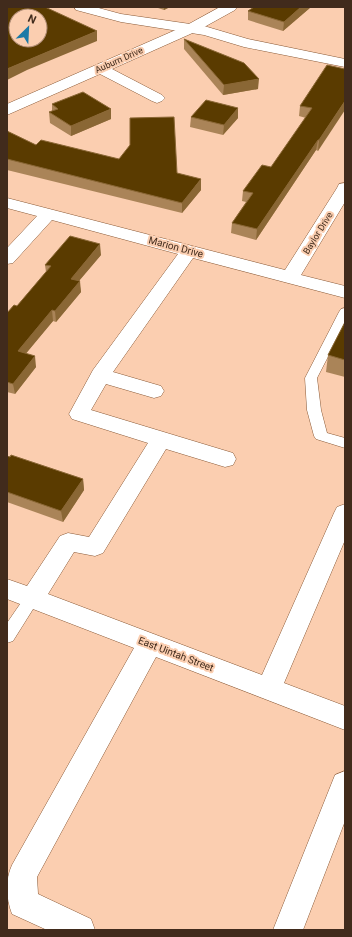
<svg xmlns="http://www.w3.org/2000/svg" width="352" height="937" font-family="Roboto,sans-serif">
<style>
.lines{fill:none;stroke-linecap:round;stroke-linejoin:round}
.service-casing{stroke:#8a5a37;stroke-width:1}
.minor-casing{stroke:#8a5a37;stroke-width:1}
.tertiary-casing{stroke:#8a5a37;stroke-width:1}
.service{fill:#fff;fill-rule:evenodd}
.minor{fill:#fff;fill-rule:evenodd}
.tertiary{fill:#fff;fill-rule:evenodd}
.wall{fill:#aa8458}
.shaded-wall{fill:#8a6735}
.building{fill:#5a3b00;stroke:#8a6735;fill-rule:evenodd}
.labels{text-anchor:middle;dominant-baseline:central;stroke-width:4;stroke-linejoin:round;paint-order:stroke}
.far-street-label{font-size:9px;fill:#412b1c;stroke:#fbceb0}
.street-label{font-size:10px;fill:#412b1c;stroke:#fbceb0}
</style>
<rect width="100%" height="100%" fill="#fbceb0"/>
<g class="lines">
<g class="service-casing">
<g id="service">
<path d="M 345,308 L 345,324 L 317,378 L 321,410 L 327,433 L 345,438 L 345,448 L 316,439 L 314,436 L 307,410 L 305,378 L 339,312 L 341,309 Z"/>
<path d="M 32,592 L 37,594 L 40,598 L 13,641 L 7,643 L 7,623 L 27,594 Z"/>
</g>
</g>
<g class="minor-casing">
<g id="minor">
<path d="M 220,7 L 237,7 L 235,10 L 197,31 L 112,69 L 162,95 L 165,98 L 162,101 L 157,103 L 152,101 L 100,74 L 7,115 L 7,104 L 187,25 Z"/>
<path d="M 345,183 L 345,202 L 301,275 L 345,286 L 345,298 L 193,258 L 113,372 L 161,386 L 164,391 L 161,396 L 154,398 L 106,384 L 91,410 L 233,453 L 236,459 L 233,465 L 225,467 L 166,449 L 103,553 L 95,556 L 74,552 L 48,594 L 262,675 L 334,513 L 337,507 L 345,504 L 345,540 L 284,683 L 345,706 L 345,730 L 156,657 L 37,877 L 38,894 L 91,919 L 95,930 L 47,930 L 12,914 C 6,898 5,880 12,865 L 134,648 L 7,599 L 7,579 L 27,586 L 60,536 L 68,533 L 89,537 L 148,443 L 72,419 L 69,414 L 93,370 L 178,254 L 52,220 L 13,263 L 7,264 L 7,248 L 37,216 L 7,208 L 7,198 L 285,270 L 337,188 L 339,184 Z"/>
<path d="M 345,771 L 345,821 L 303,930 L 273,930 L 335,775 Z"/>
</g>
</g>
<g class="tertiary-casing">
<path id="tertiary" d="M 74,7 L 95,7 L 121,14 L 204,26 L 248,39 L 345,59 L 345,67 L 244,47 L 204,35 L 121,22 L 76,10 Z"/>
</g>
<use href="#service" class="service"/>
<use href="#minor" class="minor"/>
<use href="#tertiary" class="tertiary"/>
</g>
<g class="wall">
<path d="M 155,7 L 170,7 L 164,10 Z"/>
<path d="M 254,7 L 311,7 L 283,31 L 248,20 L 248,11 Z"/>
<path d="M 184,39 L 258,89 L 223,95 L 184,49 Z"/>
<path d="M 345,69 L 318,151 L 316,150 L 256,240 L 231,233 L 232,223 L 246,202 L 242,201 L 243,191 L 271,167 L 306,118 L 299,116 L 300,106 Z"/>
<path d="M 52,104 L 111,119 L 71,136 L 50,123 L 49,112 L 52,111 Z"/>
<path d="M 238,108 L 238,118 L 223,135 L 190,127 L 191,117 Z"/>
<path d="M 7,131 L 36,145 L 177,173 L 201,190 L 182,213 L 7,170 Z"/>
<path d="M 101,255 L 79,281 L 81,292 L 56,322 L 53,321 L 26,353 L 36,367 L 15,394 L 7,392 L 7,313 L 17,306 L 46,272 L 45,265 Z"/>
<path d="M 345,322 L 345,377 L 326,372 L 328,355 Z"/>
<path d="M 7,456 L 83,479 L 84,490 L 63,522 L 7,502 Z"/>
</g>
<g class="shaded-wall">
<path d="M 164,7 L 170,7 L 164,10 Z"/>
<path d="M 301,7 L 311,7 L 283,31 L 284,22 Z"/>
<path d="M 97,31 L 97,41 L 27,70 L 7,80 L 7,69 Z"/>
<path d="M 259,79 L 258,89 L 223,95 L 224,85 Z"/>
<path d="M 345,101 L 345,110 L 318,151 L 319,140 Z"/>
<path d="M 238,108 L 238,118 L 223,135 L 224,125 Z"/>
<path d="M 111,109 L 111,119 L 71,136 L 71,126 Z"/>
<path d="M 318,140 L 316,150 L 256,240 L 257,229 Z"/>
<path d="M 201,179 L 201,190 L 182,213 L 182,203 Z"/>
<path d="M 100,244 L 101,255 L 72,289 L 71,279 Z"/>
<path d="M 80,281 L 81,292 L 56,322 L 55,311 Z"/>
<path d="M 52,310 L 53,321 L 19,362 L 18,351 Z"/>
<path d="M 35,356 L 36,367 L 15,394 L 13,384 Z"/>
<path d="M 83,479 L 84,490 L 63,522 L 61,511 Z"/>
</g>
<g class="building">
<path d="M 7,7 L 45,7 L 97,31 L 7,69 ZM 16,16 L 40,16 L 40,40 L 16,40 Z"/>
<path d="M 254,7 L 301,7 L 284,22 L 248,11 Z"/>
<path d="M 184,39 L 244,63 L 259,79 L 224,85 Z"/>
<path d="M 327,65 L 345,69 L 345,101 L 319,140 L 318,140 L 257,229 L 232,223 L 253,193 L 243,191 L 262,165 L 271,167 L 312,108 L 300,106 Z"/>
<path d="M 83,92 L 111,109 L 71,126 L 49,112 L 58,109 L 52,104 Z"/>
<path d="M 206,100 L 238,108 L 224,125 L 191,117 Z"/>
<path d="M 174,117 L 177,173 L 201,179 L 182,203 L 7,159 L 7,131 L 36,145 L 41,140 L 119,159 L 130,145 L 130,118 Z"/>
<path d="M 70,236 L 100,244 L 71,279 L 80,281 L 55,311 L 52,310 L 18,351 L 35,356 L 13,384 L 7,382 L 7,313 L 14,305 L 17,306 L 51,266 L 45,265 Z"/>
<path d="M 345,322 L 345,360 L 328,355 Z"/>
<path d="M 11,455 L 83,479 L 61,511 L 7,492 L 7,456 L 10,457 Z"/>
</g>
<g class="labels">
<g class="far-street-label">
<text transform="translate(119 60) rotate(-24)">Auburn Drive</text>
<text transform="translate(318 233) rotate(-58)">Baylor Drive</text>
</g>
<g class="street-label">
<text transform="translate(176 247) rotate(15)">Marion Drive</text>
<text transform="translate(176 654) rotate(21)">East Uintah Street</text>
</g>
</g>
<rect width="352" height="937" fill="none" stroke="#412b1c" stroke-width="16"/>
<g transform="translate(28 28) rotate(24)"><circle r="19" fill="#fbceb0" stroke="#b18d75"/>
<path d="M0-3L7 15L0 10L-7 15Z" fill="#1d7aa7"/>
<text y="-6" font-size="11" font-weight="bold" text-anchor="middle" fill="#412b1c">N</text>
</g>
</svg>
